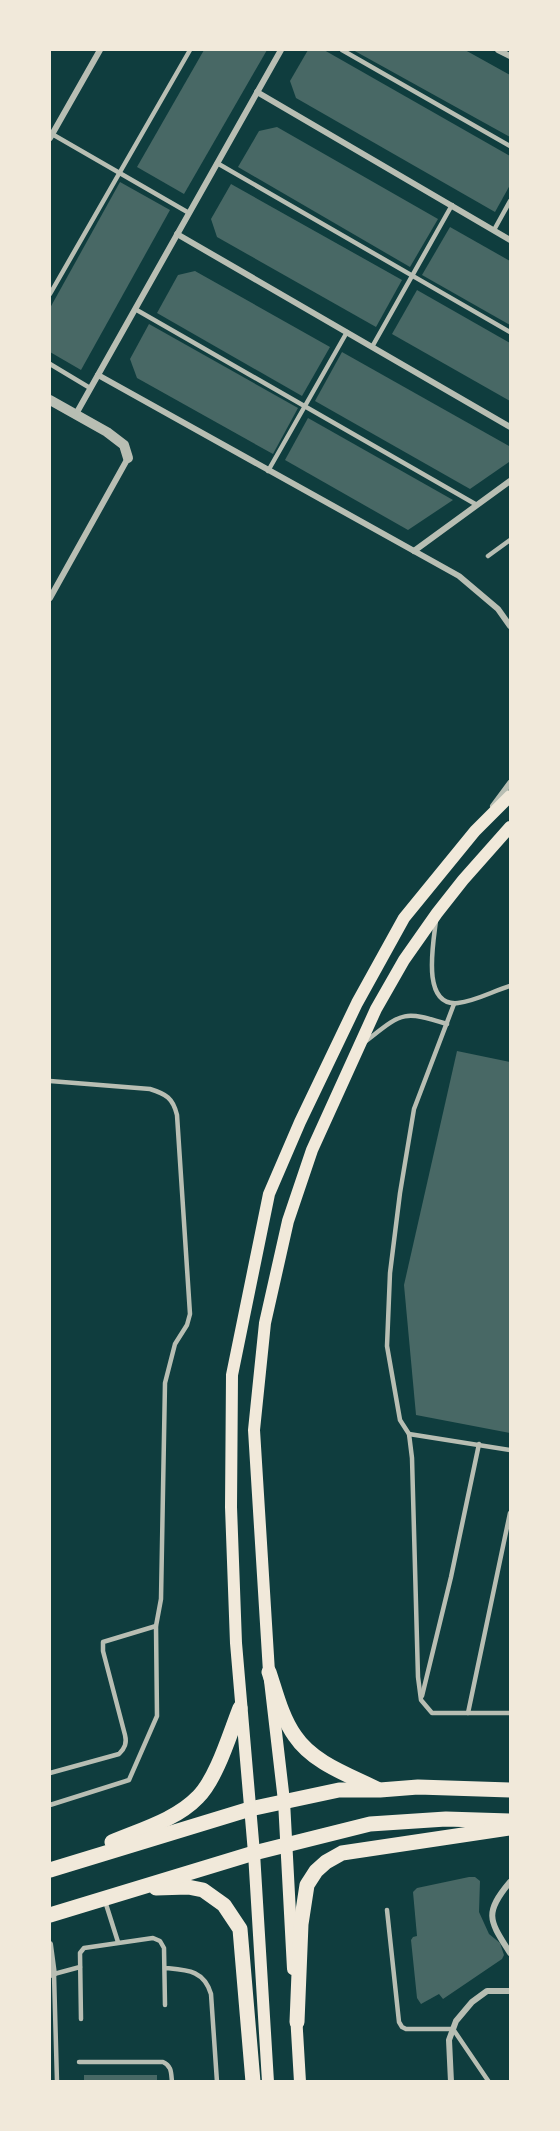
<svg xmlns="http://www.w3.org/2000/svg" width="560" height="2131" font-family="Commissioner,sans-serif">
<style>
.building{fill:#486865}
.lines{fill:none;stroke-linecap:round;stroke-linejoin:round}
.service{stroke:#b8beb3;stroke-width:4.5}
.minor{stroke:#b8beb3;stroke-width:6}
.tertiary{stroke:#b8beb3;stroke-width:10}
.secondary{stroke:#f1e9da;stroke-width:12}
.primary{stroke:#f1e9da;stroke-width:15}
</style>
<rect width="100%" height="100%" fill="#0f3d3e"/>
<g class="building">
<path d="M 204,50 L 267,50 L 184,194 L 137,167 Z"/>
<path d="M 308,50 L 324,50 L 510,156 L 510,185 L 495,212 L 296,98 L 290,81 Z"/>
<path d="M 353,50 L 465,50 L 510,75 L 510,137 Z"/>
<path d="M 277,127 L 438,219 L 410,267 L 238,167 L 259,131 Z"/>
<path d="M 120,182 L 170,210 L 81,370 L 50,352 L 50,308 Z"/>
<path d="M 231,184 L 402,280 L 376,327 L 217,237 L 211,219 Z"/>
<path d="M 450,227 L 510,261 L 510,325 L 422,275 Z"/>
<path d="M 195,271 L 330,347 L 302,396 L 157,313 L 178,275 Z"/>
<path d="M 417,290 L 510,343 L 510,401 L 392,334 Z"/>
<path d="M 149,324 L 298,408 L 273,454 L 137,378 L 130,359 Z"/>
<path d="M 342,352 L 509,446 L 509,462 L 470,489 L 315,401 Z"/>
<path d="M 308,418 L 453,500 L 408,530 L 285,460 Z"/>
<path d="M 457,1051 L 510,1062 L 510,1433 L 416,1415 L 404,1285 Z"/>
<path d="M 469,1877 L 475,1877 L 480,1881 L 479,1912 L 489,1934 L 500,1943 L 504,1955 L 502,1959 L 443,1999 L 439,1994 L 421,2004 L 417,1998 L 411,1940 L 413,1937 L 417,1936 L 413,1892 L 417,1888 Z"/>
<rect x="84" y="2075" width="73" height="7"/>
</g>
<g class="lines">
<g class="service">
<path d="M 342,50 L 510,146"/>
<path d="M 52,134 L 189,213"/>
<path d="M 217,163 L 510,332"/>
<path d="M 494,230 L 510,201"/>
<path d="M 50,294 L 190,50"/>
<path d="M 135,309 L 477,505"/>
<path d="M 372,347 L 452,205"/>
<path d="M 50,364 L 90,388"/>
<path d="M 268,471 L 347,332"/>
<path d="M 488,556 L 510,540"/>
<path d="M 436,920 C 434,940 420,1007 458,1003 C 476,1001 493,991 510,986"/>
<path d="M 454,1004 L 414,1109 L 400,1193 L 390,1273 L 387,1346 L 400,1420 L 409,1434 L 412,1458 L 418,1677 L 421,1700 L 432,1713 L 510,1713"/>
<path d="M 366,1041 C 402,1013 402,1010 447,1024"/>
<path d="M 50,1081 L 150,1089 C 166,1094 173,1098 177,1115 L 190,1314 L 187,1325 L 175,1344 L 165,1383 L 161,1599 L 156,1626 L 157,1716 L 129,1780 L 50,1805"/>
<path d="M 409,1434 L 510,1450"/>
<path d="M 422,1696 L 451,1577 L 479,1444"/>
<path d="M 468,1713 L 510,1513"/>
<path d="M 50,1773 L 119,1754 C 125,1748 127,1743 125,1735 L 103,1651 L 103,1642 L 156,1626"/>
<path d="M 105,1901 L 118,1942"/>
<path d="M 387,1910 L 399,2022 L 402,2027 L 406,2029 L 453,2029 L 489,2082"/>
<path d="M 165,1968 C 187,1970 204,1970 211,1994 L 217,2082"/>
<path d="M 81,2019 L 80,1953 L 84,1948 L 153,1938 L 160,1941 L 164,1948 L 165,2005"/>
<path d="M 79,2062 L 163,2062 C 172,2066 171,2073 172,2082"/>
<path d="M 57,2082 L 54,1974 L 80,1967"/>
</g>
<g class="minor">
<path d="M 498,50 L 510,56"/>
<path d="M 257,92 L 510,240"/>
<path d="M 50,138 L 100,50"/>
<path d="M 177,234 L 510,427"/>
<path d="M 98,375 L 459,576 L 498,609 L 510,626"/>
<path d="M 76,414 L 281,50"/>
<path d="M 414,551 L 510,481"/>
<path d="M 50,598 L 128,458"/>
<path d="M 493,806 L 510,783"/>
<path d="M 510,1882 C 483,1914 490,1921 510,1953"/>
<path d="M 50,1944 L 54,1974 L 50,1975"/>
<path d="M 451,2082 L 449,2040 L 456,2021 L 472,2002 L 487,1991 L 510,1991"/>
</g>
<path class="tertiary" d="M 50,400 L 107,432 L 124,445 L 128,458"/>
<g class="secondary">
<path d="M 293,1969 L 284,1801 L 269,1672 L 254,1430 L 265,1323 L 288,1221 L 312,1150 L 376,1009 L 404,960 L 437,913 L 463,880 L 510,827"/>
<path d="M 296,2014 L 300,2082"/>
<path d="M 268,2082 L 254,1853 L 236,1643 L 231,1507 L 232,1375 L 269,1194 L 300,1122 L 357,1003 L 404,918 L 475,831 L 510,796"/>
</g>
<g class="primary">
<path d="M 269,1672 C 276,1693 282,1718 295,1736 C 313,1763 349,1775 377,1789"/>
<path d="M 112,1842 C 140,1830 176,1820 198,1797 C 217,1778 230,1733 240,1708"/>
<path d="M 50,1870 L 250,1809 L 339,1790 L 380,1790 L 418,1787 L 510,1790"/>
<path d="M 156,1888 L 188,1887 L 203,1890 L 224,1905 L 240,1929 L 253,2082"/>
<path d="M 50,1915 L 254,1853 L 370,1824 L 446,1819 L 510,1821"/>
<path d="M 297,2022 L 301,1924 L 307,1885 L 316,1871 L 326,1862 L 342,1853 L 510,1828"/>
</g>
</g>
<rect width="560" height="2131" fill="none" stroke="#f1e9da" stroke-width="102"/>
</svg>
